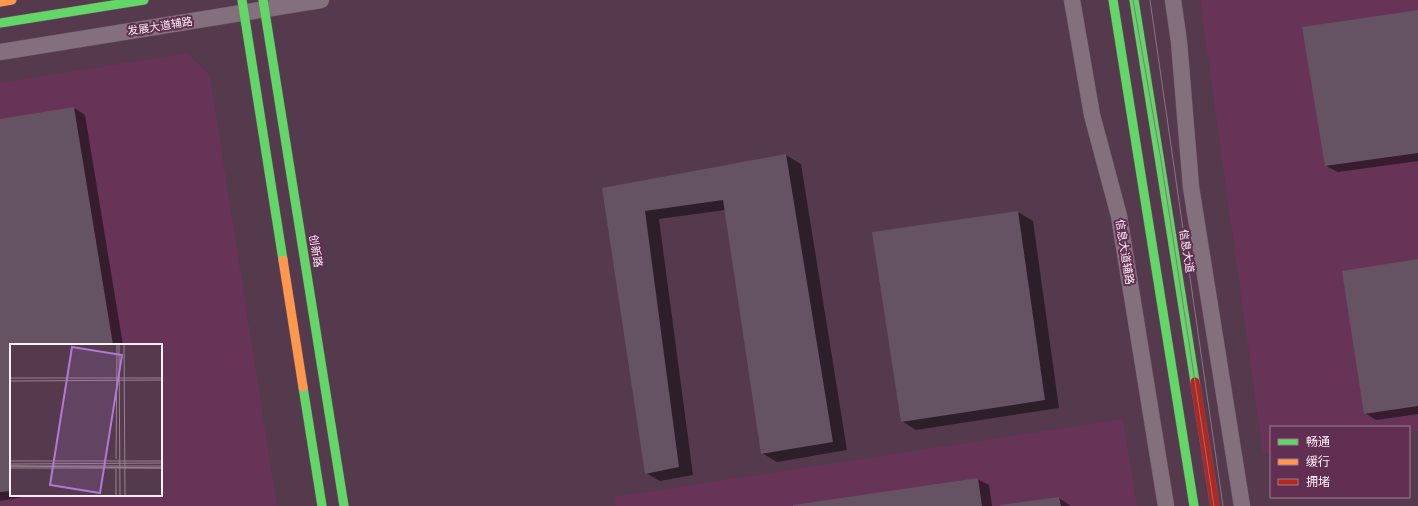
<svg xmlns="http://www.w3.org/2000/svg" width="1418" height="506" font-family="Cabin,'Noto Sans SC',sans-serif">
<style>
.built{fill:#673357;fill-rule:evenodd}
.shadow{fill:#0007}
.building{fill:#655263}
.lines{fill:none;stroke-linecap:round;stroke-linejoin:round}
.street-casing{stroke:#6c5866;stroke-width:17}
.fast-casing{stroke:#6c5866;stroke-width:10}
.slow-casing{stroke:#6c5866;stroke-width:10}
.jam-casing{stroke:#6c5866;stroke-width:10}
.street{stroke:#84707d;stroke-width:16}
.fast{stroke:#63d668;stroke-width:9}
.slow{stroke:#ff974d;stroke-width:9}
.jam{stroke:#b3261e;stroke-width:9}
.tram{stroke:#887683;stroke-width:1}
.labels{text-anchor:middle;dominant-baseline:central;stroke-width:4;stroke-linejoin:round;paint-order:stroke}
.street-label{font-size:11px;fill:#fceff7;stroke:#602f51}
.inset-road{fill:none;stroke:#988291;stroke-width:1}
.view{fill:#af7ad5;fill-opacity:0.15;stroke:#af7ad5;stroke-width:2}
.inset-edge{fill:none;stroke:#fceff7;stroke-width:2}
</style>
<rect width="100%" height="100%" fill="#553a4d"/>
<g class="built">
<path d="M 1200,0 L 1418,0 L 1418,431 L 1409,432 L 1409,427 L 1271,427 L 1271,453 L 1263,454 Z"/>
<path d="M 187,53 L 210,76 L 277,506 L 0,506 L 0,83 ZM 11,345 L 161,345 L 161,495 L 11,495 Z"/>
<path d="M 1123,419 L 1137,506 L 616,506 L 614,497 Z"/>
</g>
<g class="shadow">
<path d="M 1418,12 L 1418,161 L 1338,172 L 1326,166 Z"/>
<path d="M 74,108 L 85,115 L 123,345 L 11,345 L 11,495 L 34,495 L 0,501 L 0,120 Z"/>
<path d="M 786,155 L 801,164 L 847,450 L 777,462 L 762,453 L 725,210 L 659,219 L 693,475 L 660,481 L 646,473 L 604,189 Z"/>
<path d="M 1018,212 L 1033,221 L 1059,408 L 916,430 L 902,421 Z"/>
<path d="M 1418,260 L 1418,414 L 1376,420 L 1365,413 Z"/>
<path d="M 977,479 L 989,485 L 992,506 L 794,506 Z"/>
<path d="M 1059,498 L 1071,506 L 1001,506 Z"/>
</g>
<g class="building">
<path d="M 1418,10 L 1418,153 L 1325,166 L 1302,27 Z"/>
<path d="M 74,107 L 113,345 L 11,345 L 11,491 L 0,492 L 0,119 Z"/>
<path d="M 786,154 L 833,442 L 761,454 L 723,200 L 645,211 L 679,467 L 645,474 L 602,188 Z"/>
<path d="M 1018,211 L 1045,400 L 901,422 L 872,232 Z"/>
<path d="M 1418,259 L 1418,406 L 1364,414 L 1342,271 Z"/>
<path d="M 978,478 L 982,506 L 793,506 L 793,505 Z"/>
<path d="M 1059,497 L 1061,506 L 1000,506 L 1000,505 Z"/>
</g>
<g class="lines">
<g class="street-casing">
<g id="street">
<path d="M 1072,0 L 1092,115 L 1119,216 L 1166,506"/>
<path d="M 1173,0 L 1179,42 L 1191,187 L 1242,506"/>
<path d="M 0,52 L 321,0"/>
</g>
</g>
<g class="fast-casing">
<g id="fast">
<path d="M 242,0 L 283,260"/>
<path d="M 263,0 L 344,506"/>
<path d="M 1113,0 L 1194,506"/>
<path d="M 1134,0 L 1195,382"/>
<path d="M 0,23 L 144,0"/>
<path d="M 303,387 L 322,506"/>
</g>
</g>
<g class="slow-casing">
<g id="slow">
<path d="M 0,2 L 12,0"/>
<path d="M 283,260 L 303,387"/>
</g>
</g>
<g class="jam-casing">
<path id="jam" d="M 1195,382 L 1215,506"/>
</g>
<use href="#street" class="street"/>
<use href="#fast" class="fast"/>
<use href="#slow" class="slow"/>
<use href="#jam" class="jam"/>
<g class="tram">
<path d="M 1133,0 L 1161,160 L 1214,506"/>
<path d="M 1150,0 L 1223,506"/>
</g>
</g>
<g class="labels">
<g class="street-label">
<text transform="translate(160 26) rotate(-9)">发展大道辅路</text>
<text transform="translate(316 251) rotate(81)">创新路</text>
<text transform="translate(1187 251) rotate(81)">信息大道</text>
<text transform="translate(1125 252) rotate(81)">信息大道辅路</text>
</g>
</g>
<g transform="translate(10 344)">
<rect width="152" height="152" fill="#553a4d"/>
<path class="inset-road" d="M 109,0 L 110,152M 114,0 L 115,152M 0,34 L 152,34M 0,37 L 152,36M 106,115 L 107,0M 0,117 L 152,117M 0,120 L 152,119M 0,122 L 152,122M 0,122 L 152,124M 0,124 L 152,124M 106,125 L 106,152"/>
<path class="view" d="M 62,3 L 112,11 L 90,149 L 40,141 Z"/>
<rect width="152" height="152" class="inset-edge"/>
</g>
<rect x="1270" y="426" width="140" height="72" fill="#602f51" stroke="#9e7c93"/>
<rect x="1278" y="439" width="20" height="6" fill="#63d668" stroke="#9e7c93"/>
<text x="1306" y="446" font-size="12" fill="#fceff7">畅通</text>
<rect x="1278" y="459" width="20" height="6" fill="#ff974d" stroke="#9e7c93"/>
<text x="1306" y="466" font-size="12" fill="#fceff7">缓行</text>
<rect x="1278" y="479" width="20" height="6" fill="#b3261e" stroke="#9e7c93"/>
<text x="1306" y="486" font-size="12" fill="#fceff7">拥堵</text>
</svg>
